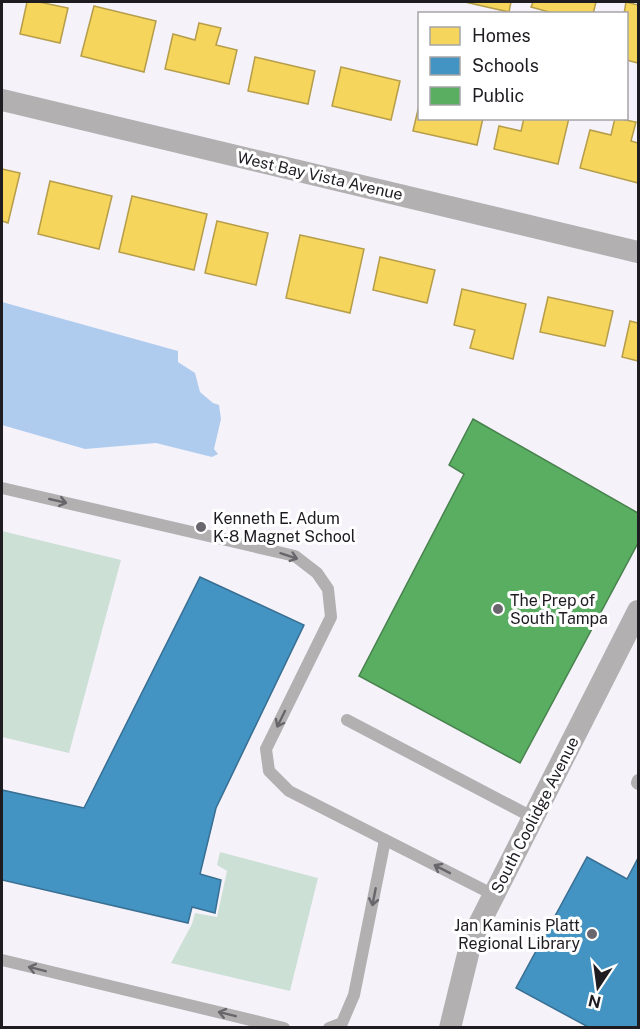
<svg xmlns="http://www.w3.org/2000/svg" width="640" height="1029" font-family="'Public Sans',sans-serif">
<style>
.green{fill:#cde0d6}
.water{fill:#afccee}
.homes{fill:#f6d55c;stroke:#b59d4a;stroke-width:1.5}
.schools{fill:#4393c3;stroke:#386f92;stroke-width:1.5}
.public{fill:#5aae61;stroke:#48824e;stroke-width:1.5}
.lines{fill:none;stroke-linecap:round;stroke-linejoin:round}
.service{stroke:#b3b0b2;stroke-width:12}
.minor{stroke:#b3b0b2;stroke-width:22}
.oneway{stroke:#68666a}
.poi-dot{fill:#6a666d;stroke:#fff;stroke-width:2}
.labels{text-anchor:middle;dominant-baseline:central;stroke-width:6;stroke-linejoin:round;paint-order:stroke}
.street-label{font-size:16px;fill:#1e1b21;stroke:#fff}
.poi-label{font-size:16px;fill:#1e1b21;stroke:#fff;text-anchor:start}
</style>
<rect width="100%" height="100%" fill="#f6f2fa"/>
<g class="green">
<path d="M 2,531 L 121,560 L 69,753 L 2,737 Z"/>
<path d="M 220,852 L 318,878 L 290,991 L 171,963 L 192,924 L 195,913 L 217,917 L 227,871 L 217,865 Z"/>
</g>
<path class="water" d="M 2,302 L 178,351 L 178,362 L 195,373 L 200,392 L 213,403 L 219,405 L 221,419 L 214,449 L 218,454 L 212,457 L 156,443 L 85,449 L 2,425 Z"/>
<g class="homes">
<path d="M 27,2 L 39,2 L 68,8 L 60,43 L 20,34 Z"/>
<path d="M 465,2 L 511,2 L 509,12 Z"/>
<path d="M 533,2 L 596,2 L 593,14 L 556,14 L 531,7 Z"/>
<path d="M 626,2 L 638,5 L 638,63 L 626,60 L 626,14 L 624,14 Z"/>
<path d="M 94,6 L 156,21 L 144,72 L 81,56 Z"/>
<path d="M 199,23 L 221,28 L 216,45 L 237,50 L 229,84 L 165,69 L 173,34 L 195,40 Z"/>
<path d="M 255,57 L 315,71 L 308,104 L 248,91 Z"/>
<path d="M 341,67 L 400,81 L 391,120 L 332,106 Z"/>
<path d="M 420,101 L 420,118 L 483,118 L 477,145 L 413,131 Z"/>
<path d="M 524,118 L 569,118 L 558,164 L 494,149 L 499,126 L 521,131 Z"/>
<path d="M 615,118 L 636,122 L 631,141 L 638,143 L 638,183 L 580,168 L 590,130 L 611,135 Z"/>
<path d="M 2,169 L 20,173 L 8,223 L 2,221 Z"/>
<path d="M 50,181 L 112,196 L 99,249 L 38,234 Z"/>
<path d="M 132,196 L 207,214 L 194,270 L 119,252 Z"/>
<path d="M 217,221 L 268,233 L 256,285 L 205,273 Z"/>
<path d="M 300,235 L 364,249 L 350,313 L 286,298 Z"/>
<path d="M 380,257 L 435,270 L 427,303 L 373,290 Z"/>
<path d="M 462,289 L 526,304 L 513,359 L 470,348 L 475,330 L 454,325 Z"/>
<path d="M 548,297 L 613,311 L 605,346 L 540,332 Z"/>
<path d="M 630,321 L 638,323 L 638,361 L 622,357 Z"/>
</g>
<g class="schools">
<path d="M 200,577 L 304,625 L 216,808 L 200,874 L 221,880 L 215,913 L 192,907 L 188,923 L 2,880 L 2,790 L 84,808 Z"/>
<path d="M 587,857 L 627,879 L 638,858 L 638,1028 L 590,1028 L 516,988 Z"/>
</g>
<path class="public" d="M 473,419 L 638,513 L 638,543 L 520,763 L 359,676 L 464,474 L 449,465 Z"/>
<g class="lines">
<g class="service">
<path d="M 2,488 L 295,556 L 317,573 L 328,589 L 331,617 L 266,749 L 269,771 L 289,791 L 494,895"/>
<path d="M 347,720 L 534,818"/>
<path d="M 638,780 L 637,783 L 638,784"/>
<path d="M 2,960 L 284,1028"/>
<path d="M 329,1028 L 342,1023 L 354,995 L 385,840"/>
</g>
<g class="minor">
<path d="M 2,100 L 638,252"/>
<path d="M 450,1028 L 472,938 L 638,611"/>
</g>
</g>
<defs><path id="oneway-shaft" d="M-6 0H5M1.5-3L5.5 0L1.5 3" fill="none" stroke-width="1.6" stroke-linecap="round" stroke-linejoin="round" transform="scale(1.5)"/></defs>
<g class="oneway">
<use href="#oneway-shaft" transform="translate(58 501) rotate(13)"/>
<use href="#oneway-shaft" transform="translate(289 556) rotate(18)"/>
<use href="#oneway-shaft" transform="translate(281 719) rotate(116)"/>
<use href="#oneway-shaft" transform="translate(442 869) rotate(-153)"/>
<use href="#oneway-shaft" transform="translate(374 897) rotate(101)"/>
<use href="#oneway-shaft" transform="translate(37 969) rotate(-166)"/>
<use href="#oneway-shaft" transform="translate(227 1014) rotate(-166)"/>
</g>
<g class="poi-dot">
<circle cx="201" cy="527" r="6"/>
<circle cx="498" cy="609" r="6"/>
<circle cx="592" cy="934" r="6"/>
</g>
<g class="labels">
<g class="street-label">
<text transform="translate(320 176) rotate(13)">West Bay Vista Avenue</text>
<text transform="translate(535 815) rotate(-63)">South Coolidge Avenue</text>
</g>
<g class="poi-label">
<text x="213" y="518">Kenneth E. Adum<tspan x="213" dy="18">K-8 Magnet School</tspan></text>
<text x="510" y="600">The Prep of<tspan x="510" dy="18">South Tampa</tspan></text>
<text x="580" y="925" text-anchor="end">Jan Kaminis Platt<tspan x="580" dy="18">Regional Library</tspan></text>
</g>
</g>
<rect width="640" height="1029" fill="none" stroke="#1e1b21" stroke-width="6"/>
<rect x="418" y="12" width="210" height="108" fill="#ffffff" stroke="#a5a4a6" stroke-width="1.5"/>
<rect x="430" y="27" width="30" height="18" fill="#f6d55c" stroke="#a5a4a6" stroke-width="1.5"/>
<text x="472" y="42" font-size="18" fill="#1e1b21">Homes</text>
<rect x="430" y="57" width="30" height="18" fill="#4393c3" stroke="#a5a4a6" stroke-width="1.5"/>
<text x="472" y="72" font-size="18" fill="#1e1b21">Schools</text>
<rect x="430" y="87" width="30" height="18" fill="#5aae61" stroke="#a5a4a6" stroke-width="1.5"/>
<text x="472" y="102" font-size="18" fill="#1e1b21">Public</text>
<g transform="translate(598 987) rotate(193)" stroke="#ffffff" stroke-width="4.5" paint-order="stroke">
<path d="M0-4.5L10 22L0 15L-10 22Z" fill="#1e1b21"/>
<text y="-9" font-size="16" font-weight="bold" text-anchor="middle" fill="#1e1b21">N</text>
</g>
</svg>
